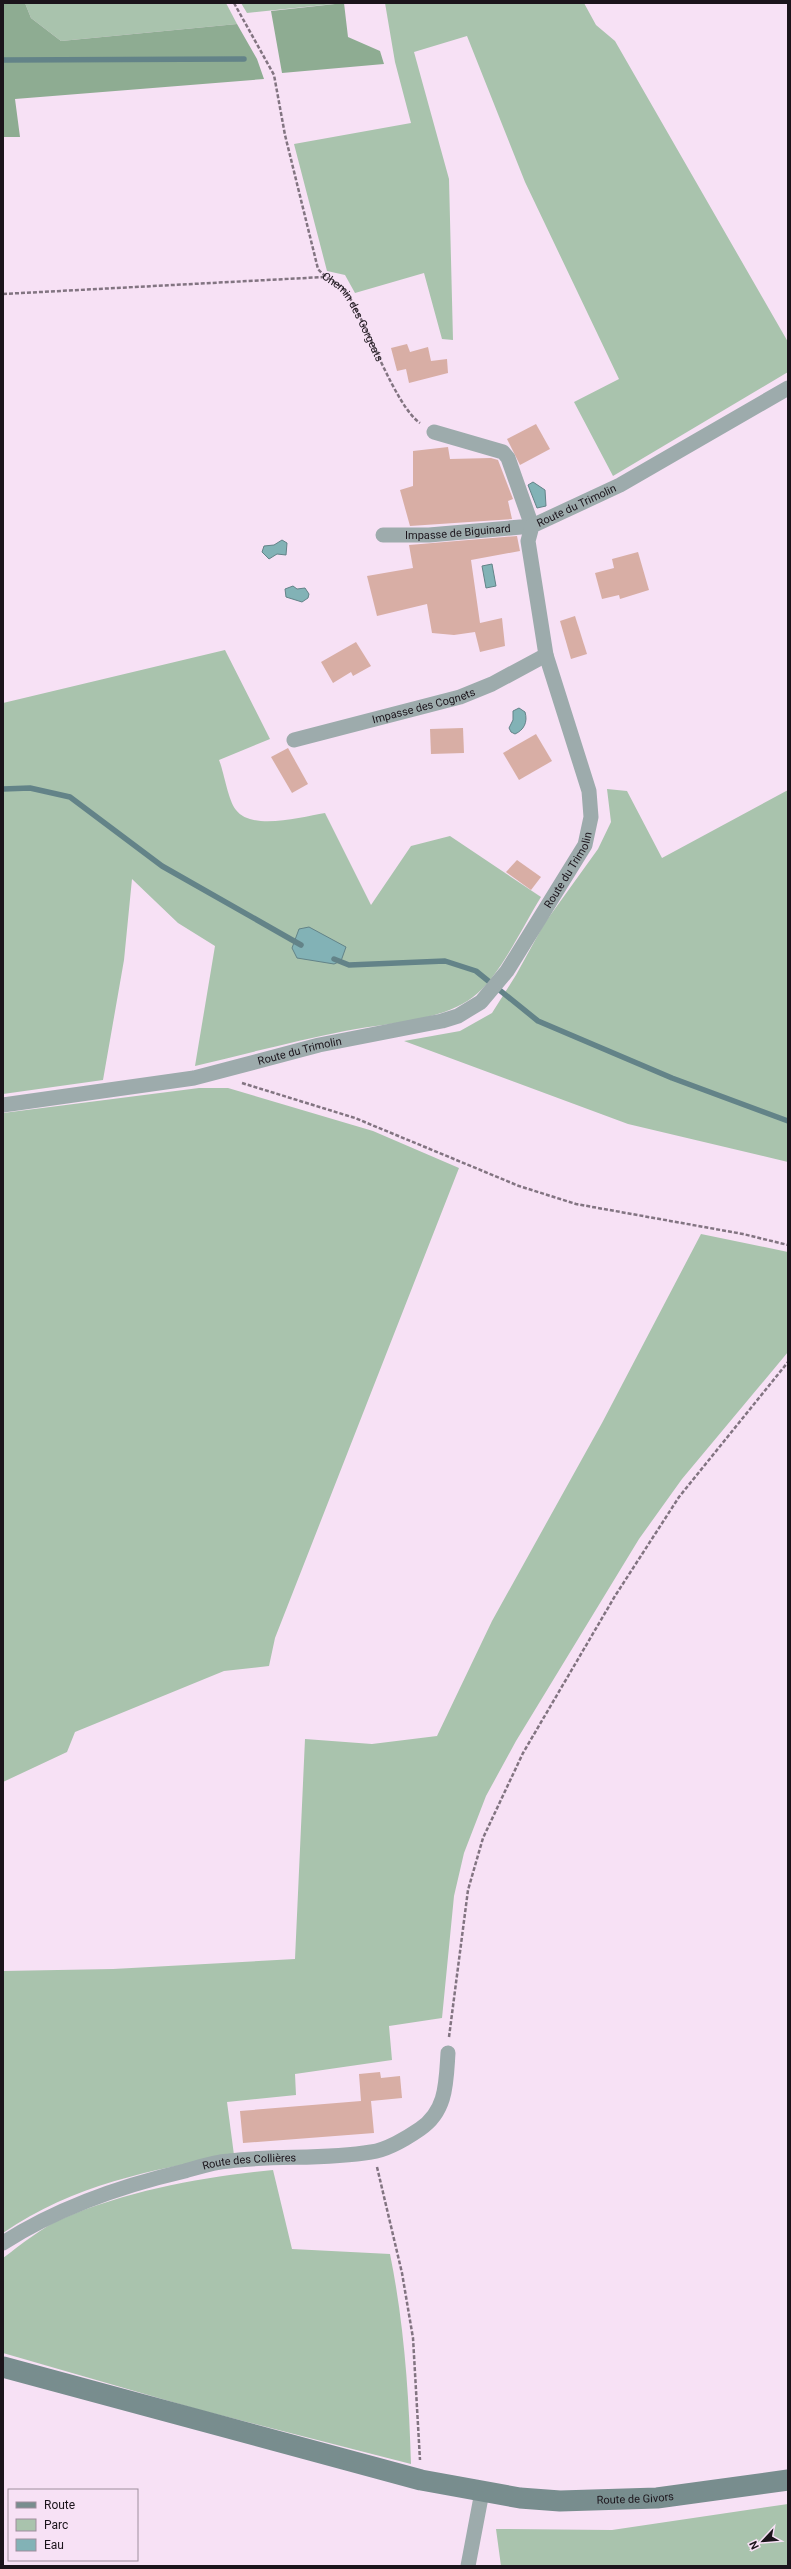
<svg xmlns="http://www.w3.org/2000/svg" width="791" height="2569" font-family="Roboto,sans-serif">
<style>
.green{fill:#a9c3ad}
.forest{fill:#8eac92}
.water{fill:#82b2b6;stroke:#638388}
.lines{fill:none;stroke-linecap:round;stroke-linejoin:round}
.stream{stroke:#638388;stroke-width:5.5}
.building{fill:#d8aea5}
.path{stroke:#827481;stroke-width:2.5;stroke-dasharray:4 2;stroke-linecap:butt}
.street{stroke:#9dabac;stroke-width:15}
.secondary{stroke:#788d8e;stroke-width:21}
.labels{text-anchor:middle;dominant-baseline:central;stroke-width:4;stroke-linejoin:round;paint-order:stroke}
.street-label{font-size:11px;fill:#1b141b;stroke:#f7e1f5}
</style>
<rect width="100%" height="100%" fill="#f7e1f5"/>
<g class="green">
<path d="M 25,3 L 226,3 L 237,24 L 61,41 L 31,18 Z"/>
<path d="M 241,3 L 343,3 L 247,13 Z"/>
<path d="M 385,3 L 584,3 L 596,25 L 615,41 L 788,342 L 788,372 L 613,476 L 574,402 L 619,379 L 525,182 L 467,36 L 414,52 L 449,179 L 453,340 L 442,339 L 424,273 L 355,293 L 345,275 L 327,271 L 294,144 L 411,123 L 395,62 Z"/>
<path d="M 225,650 L 270,739 L 219,760 C 224,772 228,800 236,810 C 252,831 301,817 325,813 L 371,905 L 411,846 L 450,836 L 541,897 C 523,926 499,978 473,997 C 441,1022 384,1023 345,1031 C 295,1041 245,1054 195,1066 L 215,946 L 178,923 L 132,879 L 124,960 L 103,1080 L 3,1094 L 3,703 Z"/>
<path d="M 607,789 L 627,791 L 662,858 L 788,790 L 788,1162 L 628,1124 L 404,1041 L 460,1031 L 492,1013 L 516,975 L 544,924 L 598,849 L 611,822 Z"/>
<path d="M 199,1088 L 228,1088 L 373,1131 L 459,1168 L 275,1638 L 269,1666 L 224,1671 L 75,1732 L 67,1752 L 3,1782 L 3,1113 Z"/>
<path d="M 701,1234 L 788,1252 L 788,1352 L 682,1479 L 639,1539 L 516,1741 L 486,1796 L 464,1853 L 454,1896 L 442,2018 L 389,2026 L 392,2060 L 295,2074 L 296,2095 L 227,2102 L 234,2155 C 151,2170 74,2184 3,2233 L 3,1971 L 113,1969 L 295,1959 L 305,1739 L 372,1744 L 437,1736 L 492,1621 L 602,1423 Z"/>
<path d="M 273,2170 L 292,2249 L 390,2254 C 404,2323 409,2394 411,2464 L 200,2410 L 3,2353 L 3,2258 C 22,2244 42,2227 64,2218 C 130,2190 203,2177 273,2170 Z"/>
<path d="M 788,2504 L 788,2566 L 501,2566 L 496,2529 L 612,2530 Z"/>
</g>
<g class="forest">
<path d="M 3,3 L 25,3 L 31,18 L 61,41 L 237,24 L 257,59 L 264,79 L 15,99 L 20,137 L 4,137 Z"/>
<path d="M 344,3 L 348,37 L 380,51 L 384,64 L 282,73 L 271,11 Z"/>
</g>
<g class="water">
<path d="M 533,482 L 545,490 L 546,506 L 537,508 L 528,485 Z"/>
<path d="M 282,540 L 287,543 L 286,555 L 277,554 L 269,559 L 262,552 L 264,546 L 274,545 Z"/>
<path d="M 492,564 L 496,586 L 486,588 L 482,566 Z"/>
<path d="M 293,586 L 297,589 L 305,588 L 309,594 L 308,598 L 302,602 L 286,597 L 285,589 Z"/>
<path d="M 519,708 L 525,712 C 528,722 524,730 515,734 L 511,732 L 509,728 L 513,720 L 513,711 Z"/>
<path d="M 309,927 L 346,947 L 341,961 L 334,964 L 297,958 L 292,948 L 299,929 Z"/>
</g>
<g class="lines">
<g class="stream">
<path d="M 3,60 L 244,59"/>
<path d="M 3,789 L 30,788 L 70,797 L 162,866 L 301,945"/>
<path d="M 334,959 L 349,965 L 445,961 L 476,971 L 538,1021 L 672,1078 L 788,1121"/>
</g>
</g>
<g class="building">
<path d="M 407,344 L 410,352 L 428,347 L 431,361 L 447,359 L 448,373 L 409,383 L 406,369 L 397,371 L 391,348 Z"/>
<path d="M 536,424 L 550,449 L 520,465 L 507,439 Z"/>
<path d="M 448,447 L 450,459 L 491,458 L 498,460 L 513,499 L 508,501 L 512,519 L 410,526 L 400,490 L 413,486 L 413,451 Z"/>
<path d="M 517,536 L 520,551 L 471,560 L 480,623 L 502,618 L 505,646 L 480,652 L 475,632 L 454,635 L 432,633 L 427,604 L 377,616 L 367,576 L 413,568 L 409,545 Z"/>
<path d="M 638,552 L 649,590 L 620,599 L 619,595 L 602,599 L 595,573 L 614,568 L 612,559 Z"/>
<path d="M 575,616 L 587,654 L 571,659 L 560,621 Z"/>
<path d="M 356,642 L 371,666 L 353,676 L 351,672 L 333,683 L 321,662 Z"/>
<path d="M 463,728 L 464,753 L 431,754 L 430,729 Z"/>
<path d="M 536,734 L 552,761 L 519,780 L 503,753 Z"/>
<path d="M 288,748 L 308,784 L 292,793 L 271,757 Z"/>
<path d="M 517,860 L 541,877 L 531,890 L 506,872 Z"/>
<path d="M 380,2072 L 381,2078 L 400,2076 L 402,2098 L 371,2101 L 374,2133 L 243,2143 L 240,2111 L 361,2101 L 359,2074 Z"/>
</g>
<g class="lines">
<g class="path">
<path id="s1" d="M 234,3 L 274,75 L 285,135 L 318,269 C 327,280 341,283 348,295 C 367,324 395,406 420,423"/>
<path d="M 3,294 L 324,277"/>
<path d="M 242,1083 L 355,1118 L 519,1186 L 576,1204 L 743,1234 L 788,1245"/>
<path d="M 449,2037 L 468,1890 L 483,1838 L 523,1753 L 615,1596 L 679,1497 L 788,1362"/>
<path d="M 377,2167 L 402,2273 L 413,2338 L 420,2460"/>
</g>
<g class="street">
<path id="s2" d="M 383,535 L 429,535 L 532,526 L 508,458 L 503,452 L 434,432"/>
<path id="s3" d="M 294,740 L 460,697 L 492,684 L 546,655"/>
<path id="s4" d="M 3,1105 L 194,1078 L 319,1045 L 442,1021 L 458,1016 L 481,1002 L 507,971 L 585,845 L 591,817 L 589,791 L 546,655 L 528,541 L 532,526 L 620,485 L 788,388"/>
<path id="s5" d="M 3,2243 C 59,2207 120,2186 185,2171 C 199,2167 214,2162 229,2161 C 276,2155 324,2160 371,2152 C 386,2150 407,2138 420,2129 C 447,2111 446,2082 448,2053"/>
<path d="M 468,2566 L 482,2492"/>
</g>
<path class="secondary" id="s6" d="M 3,2367 L 421,2480 L 520,2498 L 560,2501 L 657,2498 L 788,2480"/>
</g>
<g class="labels">
<g class="street-label">
<text stroke="none"><textPath href="#s1" startOffset="342">Chemin des Gorgeats</textPath></text>
<text stroke="none"><textPath href="#s4" startOffset="1057">Route du Trimolin</textPath></text>
<text stroke="none"><textPath href="#s2" startOffset="75">Impasse de Biguinard</textPath></text>
<text stroke="none"><textPath href="#s3" startOffset="134">Impasse des Cognets</textPath></text>
<text stroke="none"><textPath href="#s4" startOffset="650">Route du Trimolin</textPath></text>
<text stroke="none"><textPath href="#s4" startOffset="302">Route du Trimolin</textPath></text>
<text stroke="none"><textPath href="#s5" startOffset="262">Route des Collières</textPath></text>
<text stroke="none"><textPath href="#s6" startOffset="649">Route de Givors</textPath></text>
</g>
</g>
<rect width="791" height="2569" fill="none" stroke="#1b141b" stroke-width="8"/>
<rect x="8" y="2489" width="130" height="72" fill="#f7e1f5" stroke="#9f8f9e"/>
<rect x="16" y="2502" width="20" height="6" fill="#788d8e" stroke="#9f8f9e"/>
<text x="44" y="2509" font-size="12" fill="#1b141b">Route</text>
<rect x="16" y="2519" width="20" height="12" fill="#a9c3ad" stroke="#9f8f9e"/>
<text x="44" y="2529" font-size="12" fill="#1b141b">Parc</text>
<rect x="16" y="2539" width="20" height="12" fill="#82b2b6" stroke="#9f8f9e"/>
<text x="44" y="2549" font-size="12" fill="#1b141b">Eau</text>
<g transform="translate(763 2541) rotate(244)" stroke="#f7e1f5" stroke-width="3" paint-order="stroke">
<path d="M0-3L7 15L0 10L-7 15Z" fill="#1b141b"/>
<text y="-6" font-size="11" font-weight="bold" text-anchor="middle" fill="#1b141b">N</text>
</g>
</svg>
